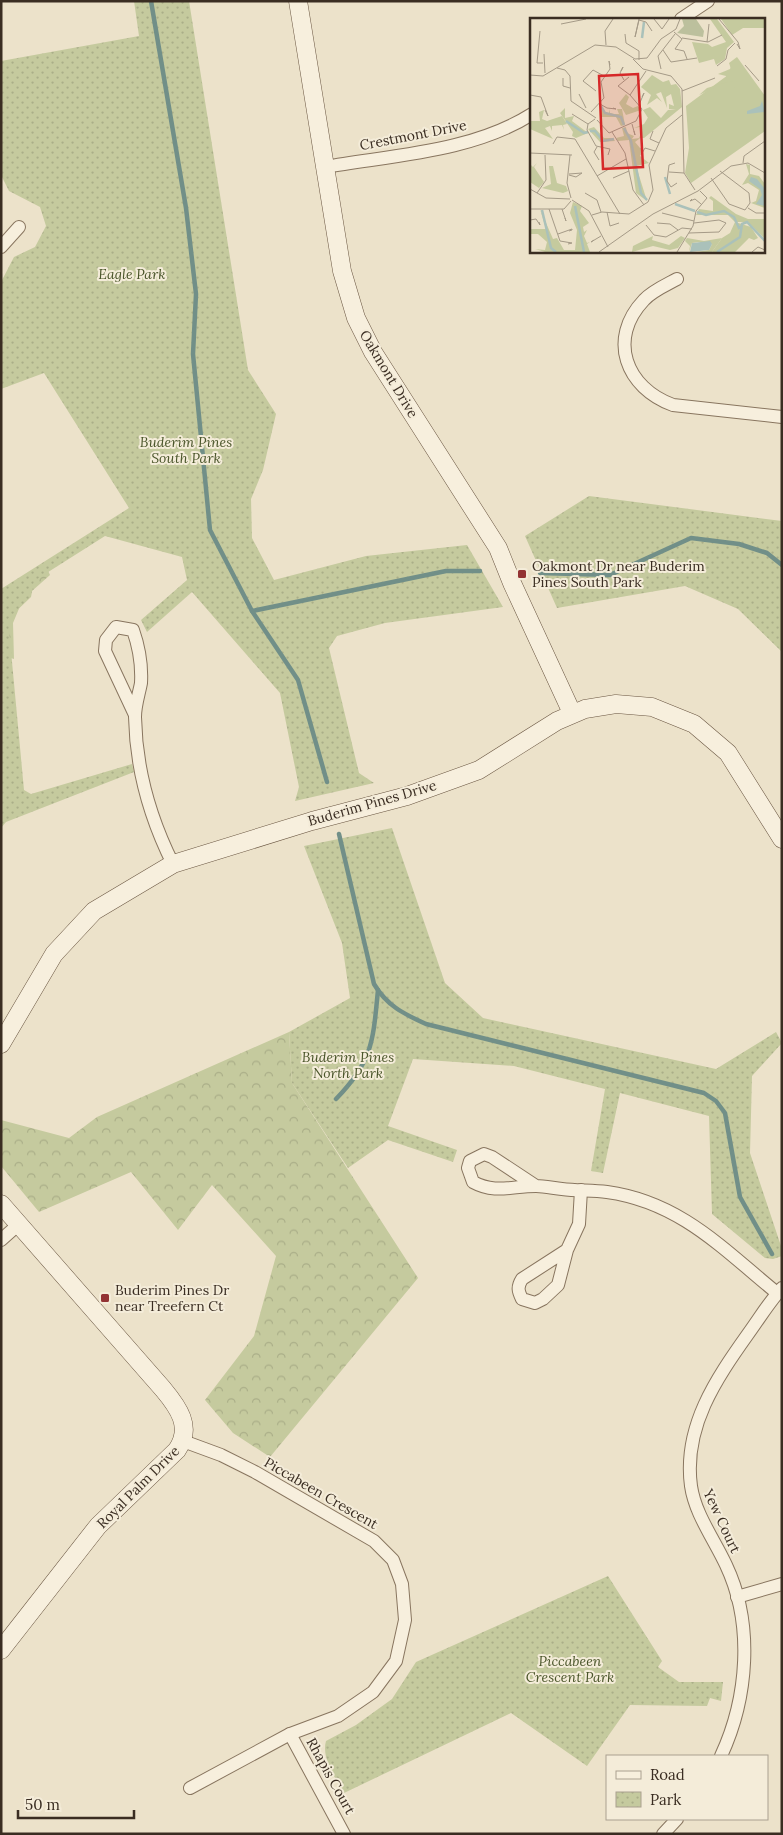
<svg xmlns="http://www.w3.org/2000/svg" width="783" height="1835" font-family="Lora,serif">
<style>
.forest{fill:url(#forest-crowns)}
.park{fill:url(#park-dots)}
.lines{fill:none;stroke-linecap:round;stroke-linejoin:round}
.stream{stroke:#718f88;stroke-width:4.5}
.street-casing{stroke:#88755f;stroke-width:14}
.secondary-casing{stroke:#6a5642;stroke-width:19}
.street{stroke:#f7efdd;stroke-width:12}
.secondary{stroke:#f7efdd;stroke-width:18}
.poi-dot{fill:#933334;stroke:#f4ecd9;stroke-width:2}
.labels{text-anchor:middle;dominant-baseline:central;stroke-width:4;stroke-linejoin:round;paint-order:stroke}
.street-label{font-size:14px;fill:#3a2d22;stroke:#f4ecd9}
.park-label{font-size:14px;font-style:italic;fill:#4a552a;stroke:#f4ecd9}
.poi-label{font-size:14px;fill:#3a2d22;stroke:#f4ecd9;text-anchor:start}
.inset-river{fill:none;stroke:#aac1ba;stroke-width:2.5}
.inset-road{fill:none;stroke:#a59a87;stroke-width:1}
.view{fill:#d62828;fill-opacity:0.15;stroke:#d62828;stroke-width:2.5}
.inset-edge{fill:none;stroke:#3a2d22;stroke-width:2.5}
</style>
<defs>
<pattern id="forest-crowns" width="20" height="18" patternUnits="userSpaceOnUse" patternTransform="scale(1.25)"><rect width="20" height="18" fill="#c5ca9e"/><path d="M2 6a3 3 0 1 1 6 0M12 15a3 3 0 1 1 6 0" fill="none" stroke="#aaae88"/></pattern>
<pattern id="park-dots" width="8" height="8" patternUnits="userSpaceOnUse" patternTransform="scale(1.25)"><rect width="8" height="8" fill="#c5ca9e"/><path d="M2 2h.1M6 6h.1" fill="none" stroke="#aaae88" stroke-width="1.8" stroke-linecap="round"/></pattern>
</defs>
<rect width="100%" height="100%" fill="#ece2ca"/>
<g class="forest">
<path d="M 46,566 L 50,575 L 23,599 L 13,623 L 14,659 L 1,655 L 1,597 Z"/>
<path d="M 289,1032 L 292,1083 L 418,1278 L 270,1457 L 233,1433 L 205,1400 L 254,1336 L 276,1256 L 212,1185 L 178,1230 L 131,1172 L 39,1212 L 1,1166 L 1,1120 L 69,1138 L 97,1117 Z"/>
</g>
<g class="park">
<path d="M 134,1 L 189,1 L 248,370 L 276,414 L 263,470 L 251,499 L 252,538 L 274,580 L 366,556 L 467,545 L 503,607 L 385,623 L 337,636 L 329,648 L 359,773 L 374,783 L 295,801 L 299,787 L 280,693 L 192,592 L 147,632 L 141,620 L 187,580 L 182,557 L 105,536 L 34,581 L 31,597 L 8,619 L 24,790 L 31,794 L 132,764 L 134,772 L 6,822 L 1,828 L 1,589 L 129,508 L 44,373 L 1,389 L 1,282 L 14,257 L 35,247 L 46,226 L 40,207 L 9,191 L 1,175 L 1,61 L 139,36 Z"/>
<path d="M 589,496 L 782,521 L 782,652 L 738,609 L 685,586 L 557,608 L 525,536 Z"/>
<path d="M 392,828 L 445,983 L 483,1018 L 716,1069 L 776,1032 L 782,1043 L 752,1076 L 750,1153 L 782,1249 L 782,1256 L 773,1259 L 765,1258 L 712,1214 L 709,1116 L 620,1093 L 603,1173 L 591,1171 L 605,1089 L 514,1066 L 413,1059 L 388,1126 L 457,1150 L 453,1162 L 388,1140 L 348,1168 L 292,1083 L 289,1032 L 350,998 L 342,943 L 304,846 Z"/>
<path d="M 608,1576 L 662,1661 L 658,1667 L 679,1682 L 723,1682 L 721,1701 L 710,1698 L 707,1706 L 630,1705 L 587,1766 L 511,1713 L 344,1793 C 336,1779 321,1758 326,1741 L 356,1725 L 392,1699 L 416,1662 Z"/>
</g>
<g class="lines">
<g class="stream">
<path d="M 151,1 L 186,208 L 196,294 L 193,354 L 210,530 L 252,611 L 298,680 L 327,782"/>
<path d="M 540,573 L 610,575 L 691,538 L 739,544 L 767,553 L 782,565"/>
<path d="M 252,611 L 446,571 L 480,571"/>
<path d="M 339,834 L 374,984 C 387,1006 404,1014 426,1024 L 704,1093 L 716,1101 L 725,1113 L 740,1197 L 772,1254"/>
<path d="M 336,1099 C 373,1061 373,1041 378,990"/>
</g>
<g class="street-casing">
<g id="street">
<path d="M 681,19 L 708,1"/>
<path d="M 325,167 C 393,155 472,152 532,114"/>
<path d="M 1,247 L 19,227"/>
<path d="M 677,279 C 666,285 652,291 644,300 C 607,339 626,388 673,405 L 782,417"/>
<path d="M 135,715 L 105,651 L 106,640 L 116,627 L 133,630 C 139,647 142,665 141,683 C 139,694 135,705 135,717 C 136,768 150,818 173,864"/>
<path d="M 536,1186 L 492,1157 L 484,1154 L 470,1161 L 468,1168 L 473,1182 C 495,1194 512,1186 536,1186 C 544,1186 553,1188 562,1189 C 577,1191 592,1190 607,1192 C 680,1202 723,1249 777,1293"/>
<path d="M 1,1240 L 19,1224"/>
<path d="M 567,1250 L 522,1279 C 517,1287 518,1291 522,1299 L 535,1303 L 543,1299 L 558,1285 L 567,1250 L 579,1224 L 581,1190"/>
<path d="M 183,1441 L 221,1455 L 255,1472 L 374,1541 L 393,1560 L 402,1584 L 405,1620 L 396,1661 L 373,1692 L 338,1716 L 290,1734 L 190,1788"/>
<path d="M 737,1597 L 782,1584"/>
<path d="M 290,1734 L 344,1834"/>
<path d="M 721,1756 C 748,1698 754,1624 726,1565 C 714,1539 695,1514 691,1486 C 683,1427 716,1379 748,1334 C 759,1319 769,1302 782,1288"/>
<path d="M 663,1834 L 677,1819"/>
</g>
</g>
<g class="secondary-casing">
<g id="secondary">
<path d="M 298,1 L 342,271 L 356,318 L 373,352 L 498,548 L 512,583 L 572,713"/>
<path d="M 1,1044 L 54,954 L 94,911 L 173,864 L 312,821 L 407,796 L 479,770 L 557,721 L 585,709 L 616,704 L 652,707 L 694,724 L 728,753 L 782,839"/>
<path d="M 1,1204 L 163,1389 C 178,1407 193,1427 177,1450 L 98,1526 L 1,1650"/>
</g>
</g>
<use href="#street" class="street"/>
<use href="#secondary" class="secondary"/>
</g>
<g class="poi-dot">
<rect x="517" y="569" width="10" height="10" rx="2.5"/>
<rect x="100" y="1293" width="10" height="10" rx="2.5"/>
</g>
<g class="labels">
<g class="street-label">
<text transform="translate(413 135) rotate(-11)">Crestmont Drive</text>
<text transform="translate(389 374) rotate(59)">Oakmont Drive</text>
<text transform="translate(372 803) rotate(-16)">Buderim Pines Drive</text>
<text transform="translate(138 1487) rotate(-45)">Royal Palm Drive</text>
<text transform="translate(321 1493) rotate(30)">Piccabeen Crescent</text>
<text transform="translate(722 1521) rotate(65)">Yew Court</text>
<text transform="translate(331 1776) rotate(61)">Rhapis Court</text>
</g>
<g class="park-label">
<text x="132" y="274">Eagle Park</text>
<text x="186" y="442">Buderim Pines<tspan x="186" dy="16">South Park</tspan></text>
<text x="348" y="1057">Buderim Pines<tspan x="348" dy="16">North Park</tspan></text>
<text x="570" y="1661">Piccabeen<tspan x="570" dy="16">Crescent Park</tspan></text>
</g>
<g class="poi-label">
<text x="532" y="566">Oakmont Dr near Buderim<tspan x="532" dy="16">Pines South Park</tspan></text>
<text x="115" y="1290">Buderim Pines Dr<tspan x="115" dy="16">near Treefern Ct</tspan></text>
</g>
</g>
<g transform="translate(530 18)">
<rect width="235" height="235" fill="#ece2ca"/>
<path d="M 207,39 L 235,78 L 235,113 L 161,165 L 155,155 L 159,130 L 156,88 L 202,54 L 199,45 Z" fill="#c5ca9e"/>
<path d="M 203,44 L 209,64 L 200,63 L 205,70 L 184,70 L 169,77 L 177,70 L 198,64 L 196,58 L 188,56 L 200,51 ZM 122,57 L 133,64 L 139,62 L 141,67 L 146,66 L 150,71 L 152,89 L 114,120 L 109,120 L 118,100 L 113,92 L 120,89 L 131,100 L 138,92 L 146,92 L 139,91 L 139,86 L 144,88 L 141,76 L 136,79 L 137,90 L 131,74 L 126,76 L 132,84 L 127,80 L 117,87 L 121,77 L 111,69 ZM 96,76 L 99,79 L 96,86 L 103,90 L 108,88 L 111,92 L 96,97 L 89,85 ZM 14,92 L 12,101 L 17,103 L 32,98 L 37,106 L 33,107 L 34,112 L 32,107 L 22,108 L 22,113 L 20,108 L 15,110 L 23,121 L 0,111 L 0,103 L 10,103 L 9,94 ZM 205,204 L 221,209 L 228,220 L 224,222 L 219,220 L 205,234 L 182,234 L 192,220 L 200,215 Z" fill="#c5ca9e"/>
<path d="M 152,1 L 166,1 L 174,13 L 173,19 L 147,15 L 154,8 Z" fill="#bcc09d"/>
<path d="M 180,1 L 187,1 L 204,24 L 197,30 L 195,41 L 186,47 L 184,41 L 169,45 L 162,24 L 178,26 L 182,29 L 196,24 ZM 191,1 L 235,1 L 235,10 L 213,10 L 202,17 ZM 70,88 L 74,94 L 79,95 L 80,91 L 80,95 L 84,96 L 89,96 L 87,91 L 92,91 L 95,107 L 91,108 L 86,99 L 71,99 ZM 35,90 L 35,100 L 44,98 L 42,103 L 58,115 L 46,120 L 42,118 L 43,114 L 30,95 ZM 113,92 L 117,92 L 124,97 L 125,109 L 105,124 L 110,130 L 113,129 L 110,138 L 119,145 L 106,148 L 117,183 L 106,175 L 99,122 L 88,123 L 86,120 L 94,118 L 92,110 L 96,109 L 97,115 L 104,118 L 102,121 L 110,120 L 110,109 L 104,110 L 114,106 L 119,98 ZM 64,109 L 74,120 L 83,120 L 85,123 L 70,124 L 58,111 ZM 7,145 L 4,149 L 14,164 L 9,170 L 0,164 L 0,146 L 3,149 ZM 216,146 L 220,147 L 220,156 L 229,158 L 235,166 L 235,190 L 221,185 L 226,183 L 229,172 L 218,165 L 212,167 L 219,156 ZM 19,148 L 23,148 L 27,165 L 36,168 L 38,173 L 33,175 L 12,170 L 21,166 ZM 181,178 L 206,196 L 218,201 L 235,201 L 235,221 L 218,204 L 205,204 L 198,197 L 166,197 L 169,191 L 183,193 L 183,183 L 179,180 ZM 43,184 L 52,188 L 50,193 L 59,205 L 53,209 L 54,214 L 57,212 L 54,218 L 57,225 L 60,224 L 57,226 L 60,234 L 15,234 L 5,231 L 15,232 L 17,224 L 8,216 L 0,216 L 0,211 L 16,211 L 10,191 L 23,221 L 27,220 L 34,232 L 45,232 L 47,212 L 40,195 ZM 123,218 L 122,222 L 139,227 L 151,218 L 155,220 L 148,230 L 140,232 L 123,228 L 102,234 L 103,228 ZM 157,220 L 174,223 L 192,220 L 182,234 L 167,234 L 179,232 L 182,226 L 168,224 L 162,225 L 159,234 L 160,228 L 155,223 Z" fill="#c5ca9e"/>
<path d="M 199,1 L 215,1 L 215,6 L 204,11 Z" fill="#c5ca9e"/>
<path d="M 232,83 L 235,94 L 217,96 L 217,93 L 230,88 ZM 221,159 L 227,161 L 235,171 L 235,188 L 226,186 L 232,177 L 230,171 L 219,163 ZM 180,223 L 182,226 L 179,232 L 160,234 L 162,225 Z" fill="#aac1ba"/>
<path class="inset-river" d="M 112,20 L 114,4M 71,88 L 75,95 L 91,99 L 94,107M 36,103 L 54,115 L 58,114M 94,110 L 101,123 L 111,175 L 117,182M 60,113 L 65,113 L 73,123 L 84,121M 135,159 L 140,176M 145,186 L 165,193M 45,188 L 54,234M 12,192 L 21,230 L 26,234M 167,194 L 176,197 L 194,193 L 204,199 L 209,210 L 212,208M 187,234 L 210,219 L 212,206 L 217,204 L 235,223"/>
<path class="inset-road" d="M 124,1 L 132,11 L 139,1M 189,1 L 208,24 L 210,31 L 207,26M 109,2 L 105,19 L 109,1M 109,2 L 116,4 L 122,13M 31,6 L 56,1M 10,13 L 7,45 L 13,45M 144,14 L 152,21 L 145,31 L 154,33 L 157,41M 95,16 L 96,25 L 109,33 L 109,42M 152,20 L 178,24 L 192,17M 177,24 L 179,6M 76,27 L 75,13 L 83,1M 133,32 L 141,44 L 167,40M 14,36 L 15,55M 117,40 L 131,21 L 146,11 L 150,1M 103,41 L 113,51 L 141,58 L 152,71 L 154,155 L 165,172M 215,47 L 229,63M 187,48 L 196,41 L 198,32 L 205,25M 27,50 L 35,52 L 40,58 L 41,83 L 66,100M 131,51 L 128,38 L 145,16M 91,53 L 93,49 L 90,55 L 94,62M 0,57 L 13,58 L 65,27 L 86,29 L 105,41 L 117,40M 99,59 L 88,68 L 100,77M 33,60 L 33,68 L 40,70M 0,71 L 0,92M 66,73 L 53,63 L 63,52 L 74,58M 152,73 L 185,60M 49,76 L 56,90M 0,77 L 11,79 L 18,98 L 15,92M 70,86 L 77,90 L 86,91 L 83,90M 109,87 L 114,75 L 112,79M 61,94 L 74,80 L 71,64 L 80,51 L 79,43 L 80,47M 42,96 L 58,106M 65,101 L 58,106 L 57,112 L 66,128 L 80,131 L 78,137M 67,102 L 79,115 L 106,103 L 112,91 L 100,77 L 116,53M 102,106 L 105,117 L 104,113M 123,113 L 120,121 L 129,125M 82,114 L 95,135 L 103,172 L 114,187M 23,126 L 27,119 L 45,121 L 90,196M 67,129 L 64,134 L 69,142M 0,135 L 42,137M 40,137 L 37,165 L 41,180M 111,137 L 115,130 L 125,133M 145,145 L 139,147 L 137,163 L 141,169 L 147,165M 213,145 L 214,138 L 235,123M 139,154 L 154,155M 39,157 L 46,159 L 52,155 L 39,156M 67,158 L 96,141M 83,160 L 99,153M 181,160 L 199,186 L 215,192 L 220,185 L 219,175 L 190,153M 0,171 L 16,180 L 40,181M 7,175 L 16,162 L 15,137M 55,175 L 67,182 L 71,194M 162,181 L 160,183 L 165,181 L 171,186M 42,182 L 59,193 L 78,229M 218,190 L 226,195 L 235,195M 0,191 L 34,191 L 41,183M 19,191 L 30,223 L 42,225 L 38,226M 32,191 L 36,203 L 35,200M 77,194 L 80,208 L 89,205M 132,195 L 164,203M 62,197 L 72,194 L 99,196 L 118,184 L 123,172 L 119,147 L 136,110 L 152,97M 0,202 L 6,201 L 10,207 L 9,204M 127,205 L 140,206 L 148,212M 116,207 L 124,217 L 136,219 L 152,210 L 162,211M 159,215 L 189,214 L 196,205 L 189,202 L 164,205M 28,216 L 42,211 L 42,212 L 39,213M 64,222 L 61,224 L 71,218M 69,234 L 123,196 L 168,173 L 201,148 L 218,145 L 235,155M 147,234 L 163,208 L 166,193 L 177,180 L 170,173M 222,234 L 228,229 L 235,232"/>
<path class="view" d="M 108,56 L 113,149 L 73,151 L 69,58 Z"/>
<rect width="235" height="235" class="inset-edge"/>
</g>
<rect width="783" height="1835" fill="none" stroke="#3a2d22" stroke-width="5"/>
<rect x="606" y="1755" width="162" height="65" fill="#f4ecd9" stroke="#aaa090"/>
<rect x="616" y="1771" width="25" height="8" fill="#f7efdd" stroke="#aaa090"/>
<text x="650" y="1780" font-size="15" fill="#3a2d22">Road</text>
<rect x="616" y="1792" width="25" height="15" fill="url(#park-dots)" stroke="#aaa090"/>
<text x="650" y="1805" font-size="15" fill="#3a2d22">Park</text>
<path d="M18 1810v8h116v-8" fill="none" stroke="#3a2d22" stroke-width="2.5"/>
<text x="25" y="1810" font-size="15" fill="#3a2d22" stroke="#f4ecd9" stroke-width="4" paint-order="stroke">50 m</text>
</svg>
